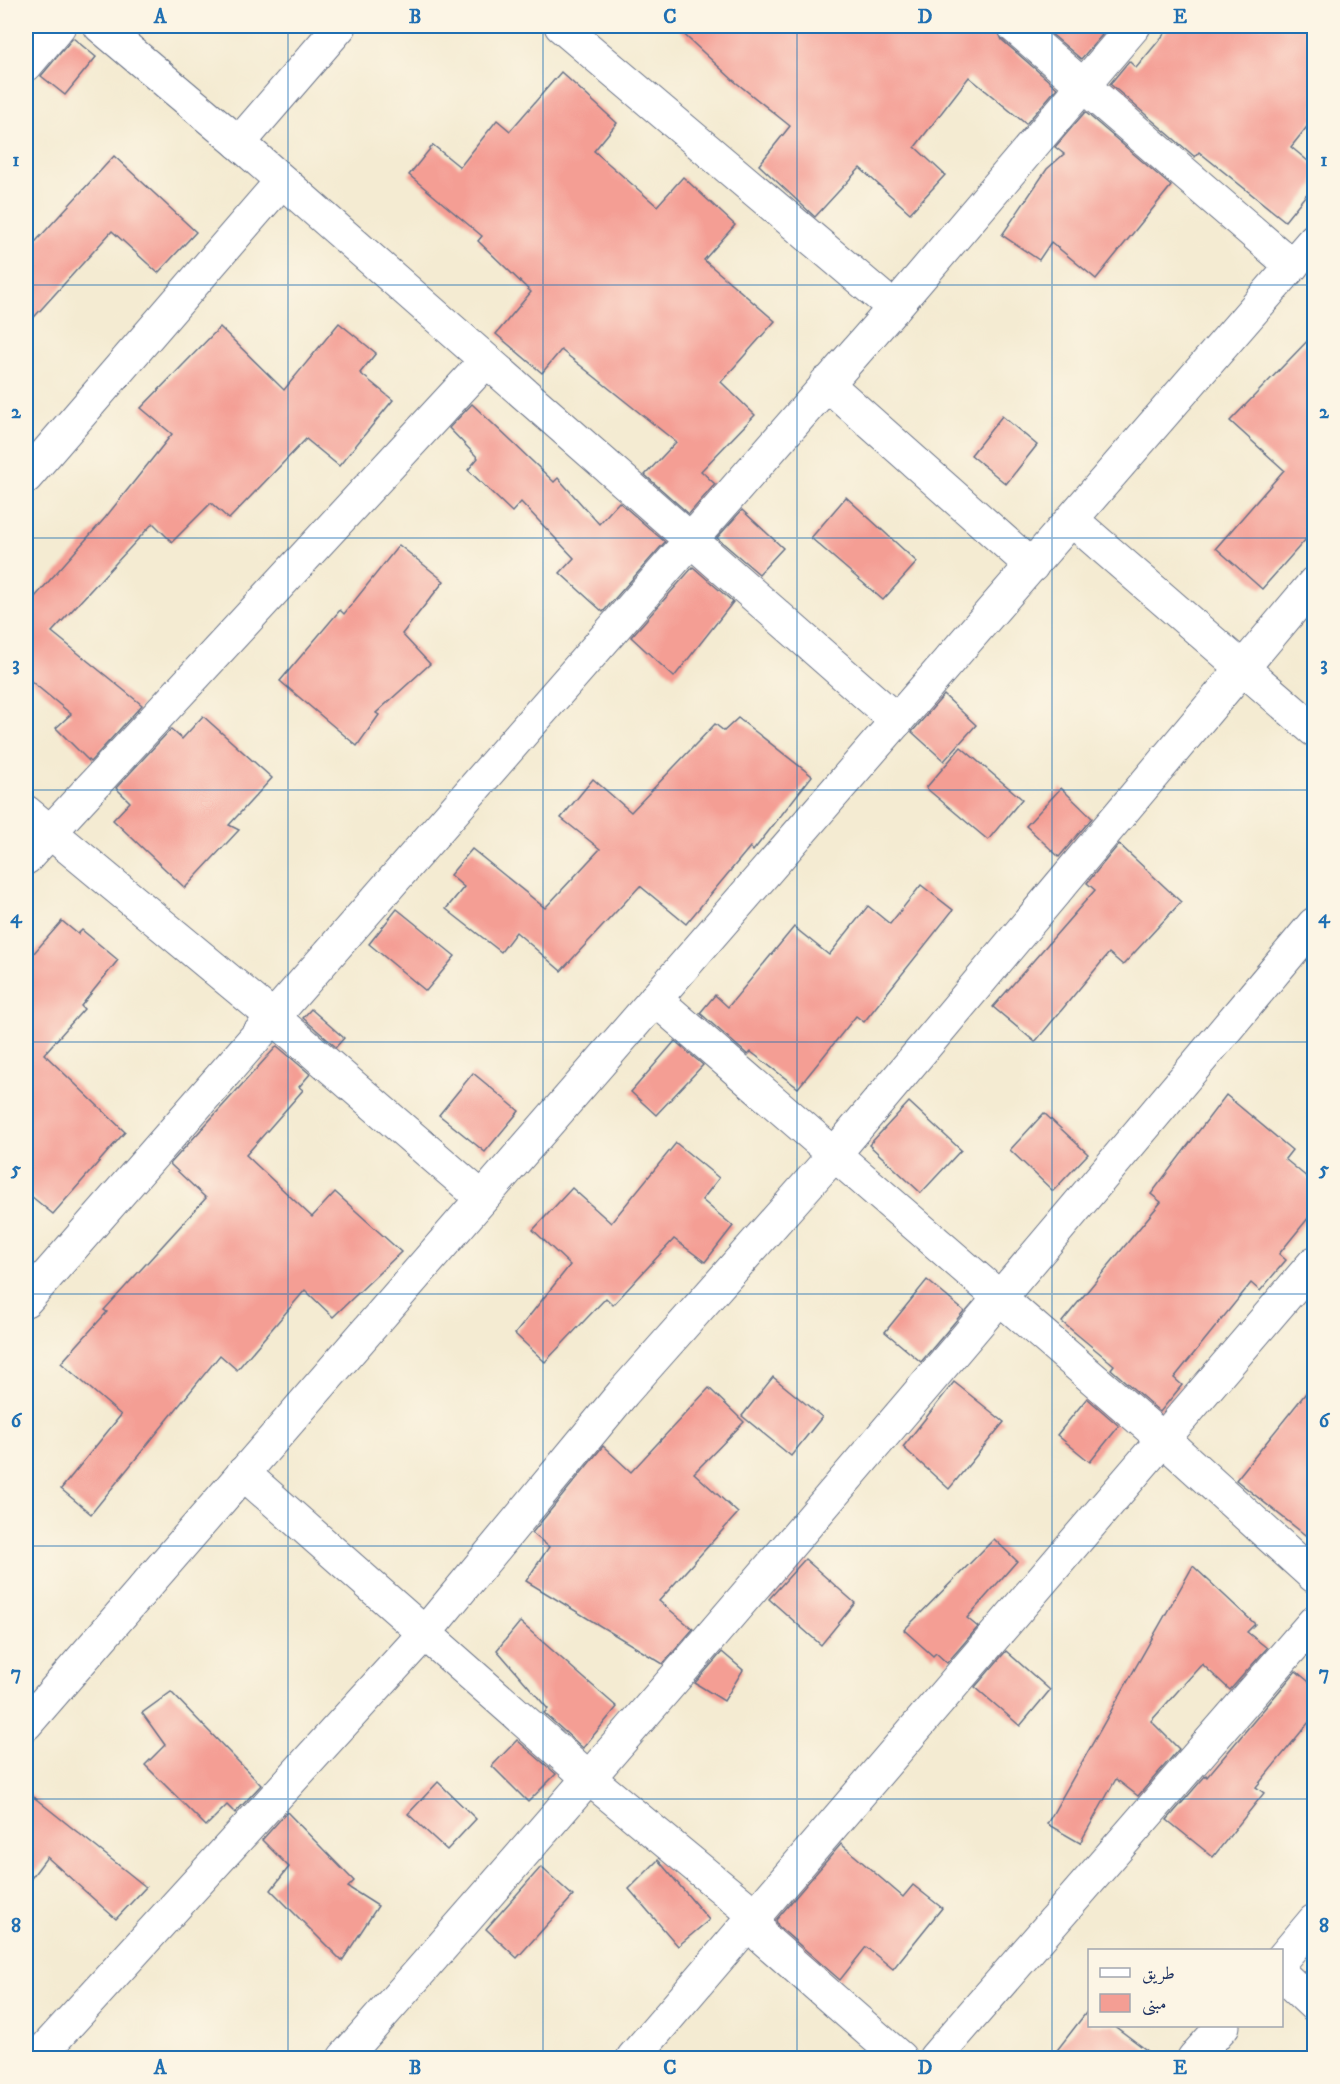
<svg xmlns="http://www.w3.org/2000/svg" width="1340" height="2084" font-family="'IM FELL DW Pica',Amiri,serif">
<style>
.building{fill:#f49e94}
.lines{fill:none;stroke-linecap:round;stroke-linejoin:round}
.minor-casing{stroke:#677187;stroke-width:35}
.minor{stroke:#fff;stroke-width:33}
.grid{fill:none;stroke:#1f6fb2;stroke-width:1.5;stroke-opacity:0.55}
.neatline{fill:none;stroke:#1f6fb2;stroke-width:2}
.grid-label{font-size:20px;text-anchor:middle;font-weight:bold;fill:#1f6fb2}
</style>
<rect width="100%" height="100%" fill="#fcf5e5"/>
<filter id="ink" filterUnits="userSpaceOnUse"><feTurbulence type="fractalNoise" baseFrequency=".0167" numOctaves="2"/><feDisplacementMap in="SourceGraphic" scale="12" xChannelSelector="R" yChannelSelector="G"/><feConvolveMatrix kernelMatrix="1 2 1 2 8 2 1 2 1" color-interpolation-filters="sRGB"/></filter>
<filter id="wash" filterUnits="userSpaceOnUse"><feTurbulence type="fractalNoise" baseFrequency=".008" numOctaves="4" result="noise"/><feDisplacementMap in="SourceGraphic" scale="24" xChannelSelector="R" yChannelSelector="G"/><feGaussianBlur stdDeviation="1.35" result="paint"/><feColorMatrix in="noise" values="0 0 0 0 0 0 0 0 0 0 0 0 0 0 0 0 0 1.4 0 .05"/><feComposite in="paint" operator="in"/></filter>
<g filter="url(#wash)">
<rect width="100%" height="100%" fill="#f4ebd2"/>
<g id="blocks">
<g class="building">
<path d="M 675,26 L 996,26 L 1002,40 L 1057,88 L 1026,124 L 969,77 L 915,147 L 945,175 L 910,213 L 860,168 L 815,217 L 759,165 L 790,126 L 733,80 Z"/>
<path d="M 1042,26 L 1091,26 L 1102,35 L 1081,59 Z"/>
<path d="M 1171,26 L 1314,26 L 1314,118 L 1291,147 L 1314,166 L 1314,185 L 1285,221 L 1199,152 L 1195,157 L 1110,84 L 1129,61 L 1136,68 Z"/>
<path d="M 73,38 L 96,57 L 65,95 L 41,76 Z"/>
<path d="M 561,72 L 617,123 L 594,151 L 657,206 L 683,177 L 735,225 L 704,260 L 775,321 L 721,382 L 755,415 L 701,471 L 715,484 L 689,514 L 645,475 L 676,442 L 561,350 L 542,373 L 496,334 L 531,292 L 478,241 L 482,236 L 409,175 L 433,145 L 460,167 L 497,120 L 510,131 Z"/>
<path d="M 1085,112 L 1171,186 L 1096,279 L 1051,242 L 1039,260 L 1002,235 L 1047,169 L 1064,154 L 1055,147 Z"/>
<path d="M 114,156 L 196,232 L 158,273 L 112,231 L 26,326 L 26,252 Z"/>
<path d="M 339,323 L 376,353 L 360,373 L 393,400 L 339,466 L 306,439 L 229,519 L 211,503 L 172,542 L 153,523 L 52,632 L 142,705 L 90,762 L 56,728 L 71,714 L 26,677 L 26,607 L 105,518 L 172,434 L 141,408 L 220,327 L 284,390 Z"/>
<path d="M 1314,334 L 1314,530 L 1262,589 L 1216,548 L 1284,470 L 1230,421 Z"/>
<path d="M 472,404 L 554,482 L 558,478 L 599,524 L 619,502 L 665,542 L 603,612 L 560,573 L 574,558 L 521,502 L 512,512 L 468,470 L 478,458 L 449,428 Z"/>
<path d="M 1002,416 L 1037,445 L 1006,484 L 971,455 Z"/>
<path d="M 846,497 L 917,562 L 883,600 L 811,538 Z"/>
<path d="M 742,510 L 783,548 L 759,574 L 717,538 Z"/>
<path d="M 399,545 L 444,581 L 402,634 L 430,664 L 376,713 L 379,715 L 357,746 L 280,681 L 340,610 L 344,614 Z"/>
<path d="M 693,567 L 733,602 L 674,677 L 631,637 Z"/>
<path d="M 944,695 L 976,725 L 944,761 L 912,732 Z"/>
<path d="M 203,716 L 272,778 L 229,825 L 239,830 L 185,888 L 113,820 L 130,802 L 116,788 L 171,729 L 182,739 Z"/>
<path d="M 738,718 L 812,776 L 753,851 L 750,847 L 686,924 L 640,886 L 561,971 L 516,932 L 501,952 L 446,909 L 464,887 L 450,875 L 472,849 L 545,908 L 600,849 L 561,818 L 593,779 L 631,812 L 715,724 L 724,731 Z"/>
<path d="M 961,747 L 1022,799 L 988,840 L 926,788 Z"/>
<path d="M 1061,788 L 1092,818 L 1059,857 L 1026,826 Z"/>
<path d="M 1119,844 L 1181,902 L 1123,965 L 1109,953 L 1035,1042 L 993,1007 L 1095,890 L 1087,883 Z"/>
<path d="M 921,885 L 953,910 L 864,1022 L 856,1016 L 798,1088 L 751,1052 L 748,1055 L 700,1013 L 715,995 L 728,1007 L 794,927 L 829,955 L 868,906 L 890,924 Z"/>
<path d="M 397,909 L 455,956 L 426,991 L 369,944 Z"/>
<path d="M 62,921 L 78,934 L 82,930 L 118,960 L 81,1006 L 84,1009 L 44,1054 L 125,1132 L 53,1214 L 26,1192 L 26,962 Z"/>
<path d="M 311,1009 L 344,1038 L 336,1047 L 303,1018 Z"/>
<path d="M 675,1041 L 703,1065 L 656,1115 L 631,1092 Z"/>
<path d="M 277,1046 L 310,1074 L 299,1087 L 303,1090 L 246,1155 L 312,1217 L 335,1192 L 401,1252 L 333,1317 L 305,1290 L 237,1370 L 220,1355 L 91,1514 L 61,1489 L 121,1415 L 61,1363 L 107,1312 L 104,1310 L 206,1198 L 170,1164 Z"/>
<path d="M 473,1073 L 519,1111 L 485,1152 L 439,1115 Z"/>
<path d="M 1226,1095 L 1292,1150 L 1285,1159 L 1314,1183 L 1314,1211 L 1279,1254 L 1286,1260 L 1260,1291 L 1251,1283 L 1174,1378 L 1182,1385 L 1160,1412 L 1111,1369 L 1114,1365 L 1062,1322 L 1161,1202 L 1151,1194 Z"/>
<path d="M 909,1102 L 961,1150 L 921,1193 L 869,1145 Z"/>
<path d="M 1044,1113 L 1088,1154 L 1053,1191 L 1010,1150 Z"/>
<path d="M 676,1143 L 719,1178 L 702,1200 L 733,1226 L 705,1262 L 674,1239 L 613,1305 L 606,1298 L 545,1362 L 515,1334 L 570,1265 L 533,1230 L 572,1188 L 611,1223 Z"/>
<path d="M 927,1280 L 964,1311 L 921,1362 L 885,1332 Z"/>
<path d="M 773,1377 L 822,1417 L 791,1456 L 742,1416 Z"/>
<path d="M 954,1382 L 1004,1422 L 949,1489 L 903,1447 Z"/>
<path d="M 1314,1383 L 1314,1542 L 1236,1480 Z"/>
<path d="M 709,1388 L 744,1422 L 694,1473 L 738,1513 L 659,1601 L 693,1629 L 663,1664 L 526,1581 L 549,1547 L 532,1533 L 603,1446 L 631,1472 Z"/>
<path d="M 1087,1398 L 1119,1426 L 1090,1462 L 1057,1435 Z"/>
<path d="M 994,1539 L 1017,1561 L 967,1618 L 978,1627 L 947,1663 L 936,1653 L 933,1656 L 904,1630 Z"/>
<path d="M 805,1559 L 855,1603 L 821,1645 L 769,1599 Z"/>
<path d="M 1193,1566 L 1255,1624 L 1247,1632 L 1267,1648 L 1230,1690 L 1202,1664 L 1151,1721 L 1179,1749 L 1138,1796 L 1116,1779 L 1080,1843 L 1047,1824 Z"/>
<path d="M 520,1622 L 617,1707 L 583,1748 L 544,1713 L 548,1709 L 497,1650 Z"/>
<path d="M 1006,1651 L 1050,1690 L 1020,1726 L 975,1687 Z"/>
<path d="M 722,1652 L 743,1670 L 724,1701 L 695,1683 Z"/>
<path d="M 1296,1671 L 1314,1686 L 1314,1716 L 1256,1787 L 1264,1793 L 1213,1857 L 1167,1820 L 1206,1775 L 1207,1777 Z"/>
<path d="M 171,1692 L 261,1785 L 235,1813 L 227,1805 L 206,1826 L 145,1765 L 165,1745 L 142,1713 Z"/>
<path d="M 517,1740 L 556,1774 L 528,1802 L 492,1766 Z"/>
<path d="M 438,1782 L 476,1819 L 447,1850 L 408,1814 Z"/>
<path d="M 26,1791 L 146,1887 L 116,1919 L 47,1857 L 26,1885 Z"/>
<path d="M 287,1812 L 354,1881 L 348,1887 L 378,1906 L 342,1961 L 271,1890 L 289,1867 L 262,1840 Z"/>
<path d="M 841,1844 L 903,1897 L 913,1885 L 942,1908 L 893,1969 L 866,1947 L 840,1980 L 778,1926 L 776,1920 Z"/>
<path d="M 658,1860 L 709,1920 L 678,1946 L 629,1889 Z"/>
<path d="M 541,1867 L 573,1896 L 517,1958 L 486,1929 Z"/>
<path d="M 1089,2009 L 1089,2025 L 1113,2025 L 1157,2058 L 1051,2058 Z"/>
</g>
</g>
</g>
<g filter="url(#ink)">
<use href="#blocks" fill-opacity="0" stroke="#677187" stroke-width="1.5"/>
<g class="lines">
<g class="minor-casing">
<g id="minor">
<path d="M 100,26 L 239,143 L 897,721"/>
<path d="M 561,26 L 894,308"/>
<path d="M 1014,26 L 1292,266"/>
<path d="M 26,65 L 59,26"/>
<path d="M 239,143 L 340,26"/>
<path d="M 826,383 L 1032,566"/>
<path d="M 26,477 L 281,182"/>
<path d="M 1072,520 L 1314,730"/>
<path d="M 26,812 L 273,1017 L 482,1198"/>
<path d="M 26,858 L 486,361"/>
<path d="M 655,999 L 1164,1440 L 1314,1576"/>
<path d="M 26,1300 L 894,308 L 1134,26"/>
<path d="M 243,1473 L 590,1779 L 755,1915 L 762,1937 L 900,2058"/>
<path d="M 26,1724 L 1314,240"/>
<path d="M 1282,1959 L 1314,1921"/>
<path d="M 1282,1975 L 1314,2005"/>
<path d="M 37,2058 L 424,1634 L 623,1393 L 833,1156 L 1314,583"/>
<path d="M 344,2058 C 673,1685 995,1306 1314,924"/>
<path d="M 633,2058 L 1314,1263"/>
<path d="M 935,2058 L 1314,1622"/>
<path d="M 1194,2058 L 1223,2026"/>
</g>
</g>
<use href="#minor" class="minor"/>
</g>
</g>
<path class="grid" d="M 288,26 L 288,2058M 543,26 L 543,2058M 797,26 L 797,2058M 1052,26 L 1052,2058M 26,285 L 1314,285M 26,538 L 1314,538M 26,790 L 1314,790M 26,1042 L 1314,1042M 26,1294 L 1314,1294M 26,1546 L 1314,1546M 26,1799 L 1314,1799"/>
<rect width="1340" height="2084" fill="none" stroke="#fcf5e5" stroke-width="66"/>
<rect x="1088" y="1949" width="195" height="78" fill="#fcf5e5" stroke="#a2a6af" stroke-width="1.5"/>
<rect x="1100" y="1968" width="30" height="9" fill="#ffffff" stroke="#a2a6af" stroke-width="1.5"/>
<text x="1142" y="1979" font-size="18" fill="#1b2f5e">طريق</text>
<rect x="1100" y="1994" width="30" height="18" fill="#f49e94" stroke="#a2a6af" stroke-width="1.5"/>
<text x="1142" y="2009" font-size="18" fill="#1b2f5e">مبنى</text>
<rect x="33" y="33" width="1274" height="2018" class="neatline"/>
<g class="grid-label">
<text x="160" y="23">A</text>
<text x="415" y="23">B</text>
<text x="670" y="23">C</text>
<text x="925" y="23">D</text>
<text x="1180" y="23">E</text>
<text x="16" y="166">1</text>
<text x="1324" y="166">1</text>
<text x="16" y="418">2</text>
<text x="1324" y="418">2</text>
<text x="16" y="670">3</text>
<text x="1324" y="670">3</text>
<text x="16" y="923">4</text>
<text x="1324" y="923">4</text>
<text x="16" y="1175">5</text>
<text x="1324" y="1175">5</text>
<text x="16" y="1427">6</text>
<text x="1324" y="1427">6</text>
<text x="16" y="1679">7</text>
<text x="1324" y="1679">7</text>
<text x="16" y="1932">8</text>
<text x="1324" y="1932">8</text>
<text x="160" y="2074">A</text>
<text x="415" y="2074">B</text>
<text x="670" y="2074">C</text>
<text x="925" y="2074">D</text>
<text x="1180" y="2074">E</text>
</g>
</svg>
